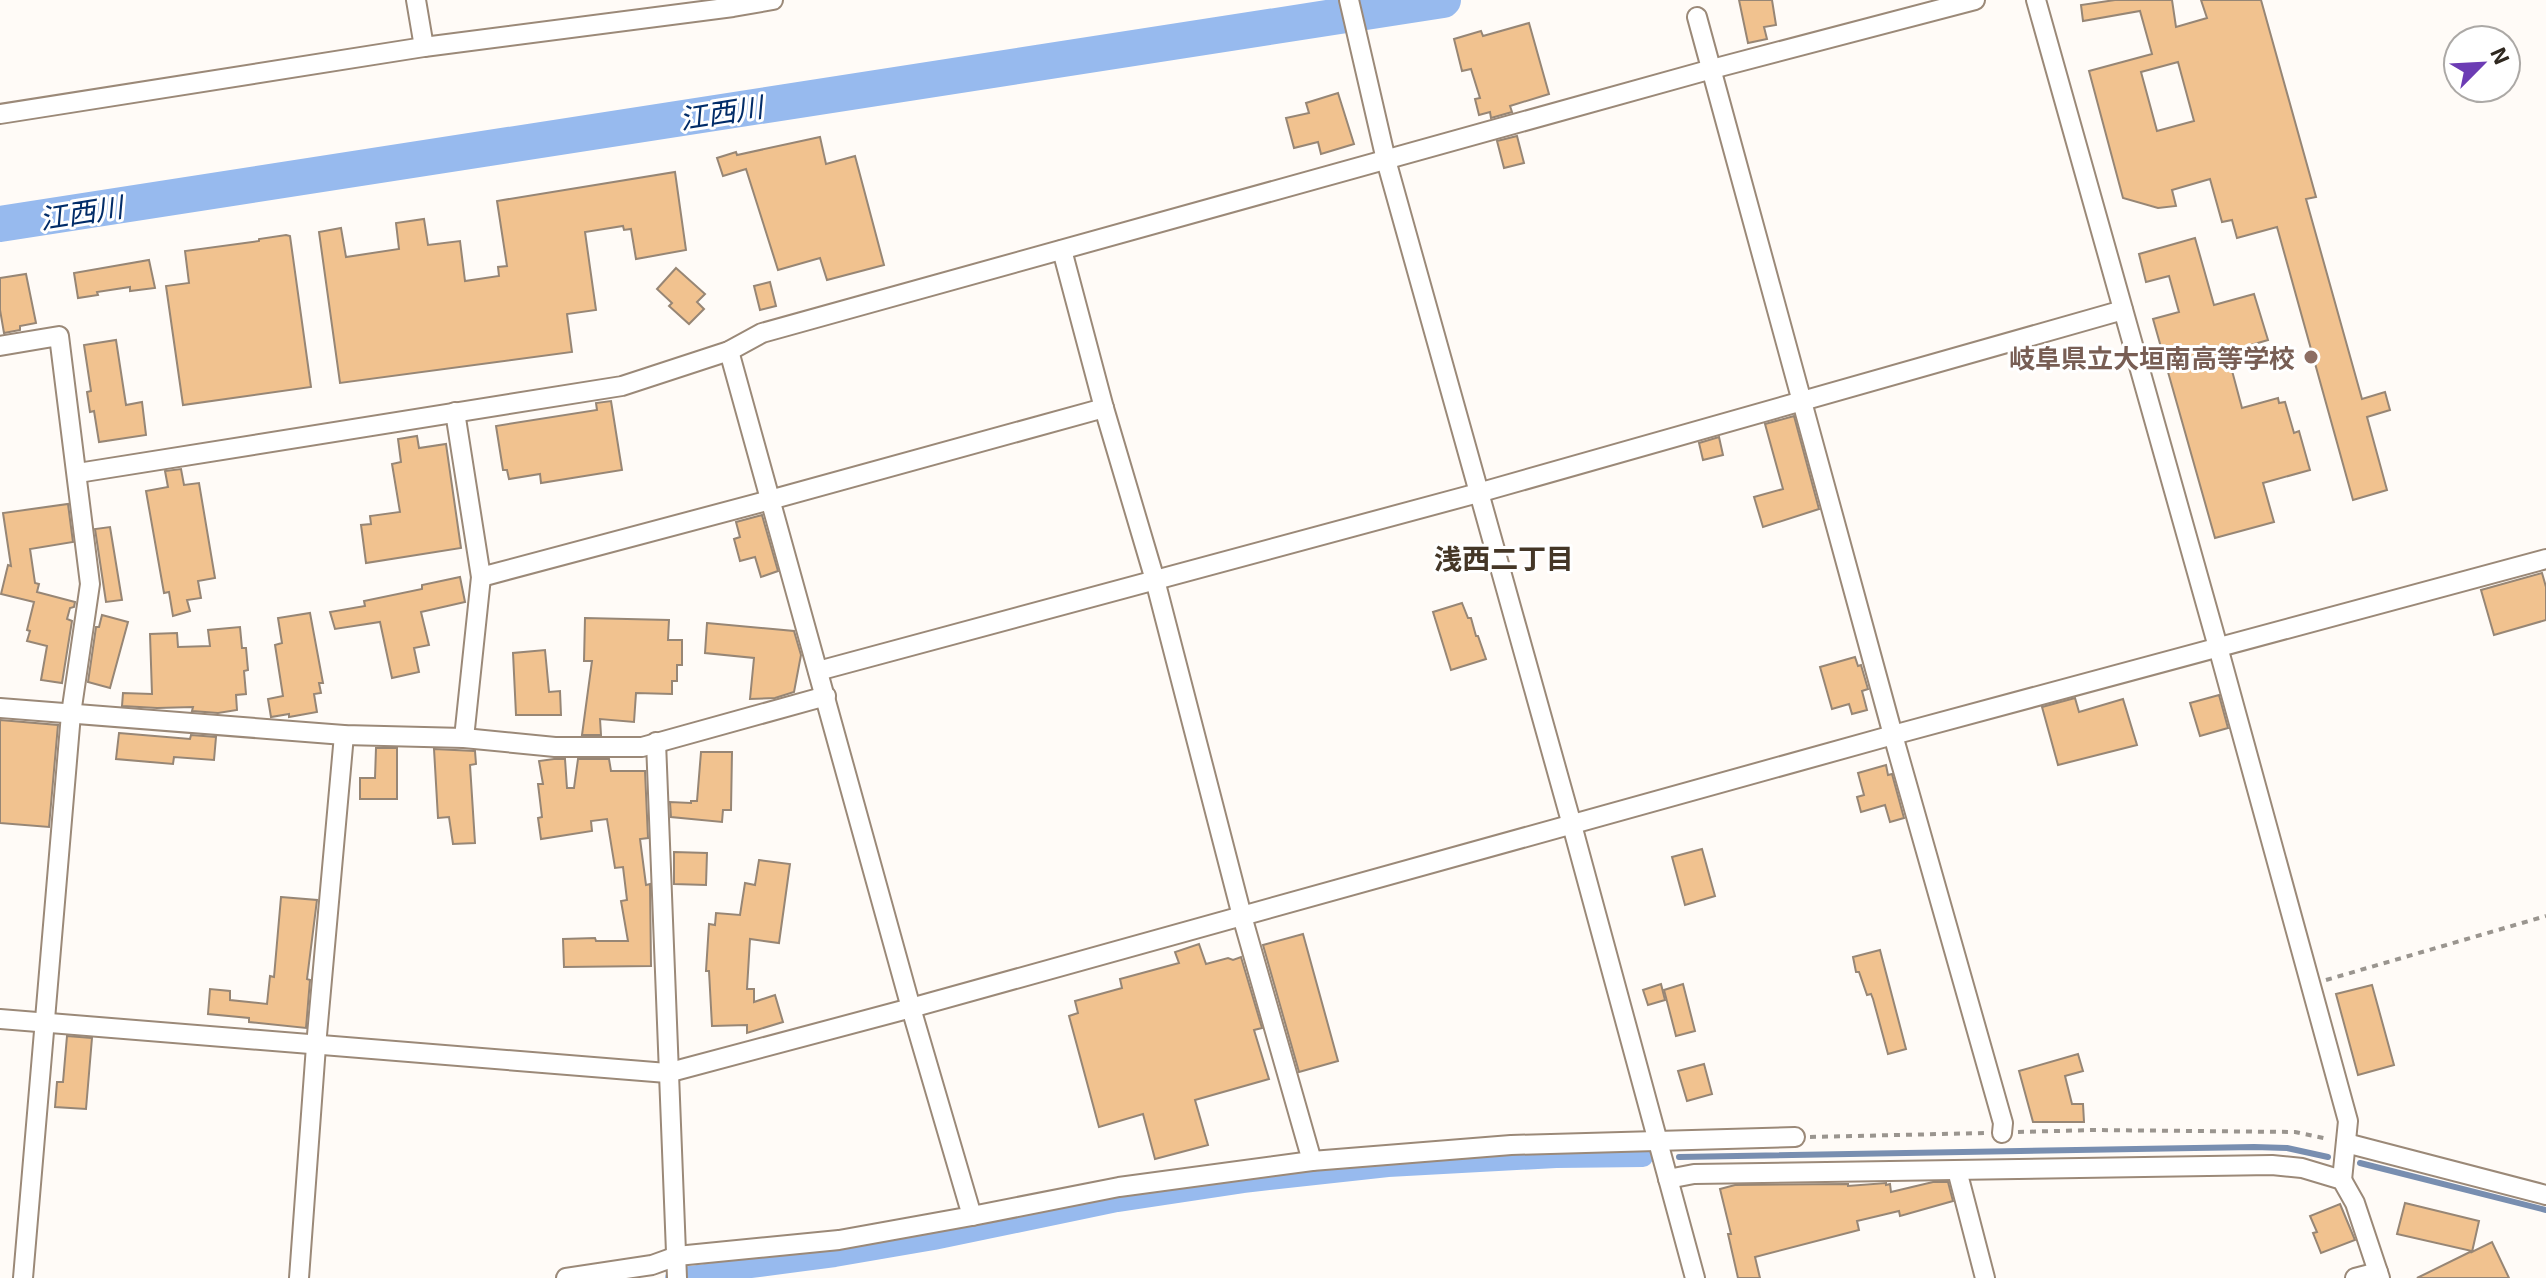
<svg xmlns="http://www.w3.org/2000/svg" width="2546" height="1278" font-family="'Exo 2','Noto Sans JP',sans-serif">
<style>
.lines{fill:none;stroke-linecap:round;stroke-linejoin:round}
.stream{stroke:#788eb0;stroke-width:6}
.canal{stroke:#97baee;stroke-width:20}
.river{stroke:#97baee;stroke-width:36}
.building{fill:#f1c28f;stroke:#978675;stroke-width:2;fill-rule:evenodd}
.minor-casing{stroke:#9b8978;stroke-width:22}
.path{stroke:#9a958f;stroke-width:4;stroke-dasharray:6 6;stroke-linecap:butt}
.minor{stroke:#fff;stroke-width:18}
.education-dot{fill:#8d6e63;stroke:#fff;stroke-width:3}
.labels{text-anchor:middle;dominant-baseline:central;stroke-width:6;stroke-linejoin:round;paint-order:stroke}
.education-label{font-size:26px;font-weight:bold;fill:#785e54;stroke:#fff;text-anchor:end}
.water-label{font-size:28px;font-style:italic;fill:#012c68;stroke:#fff}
.neighbourhood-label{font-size:28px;font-weight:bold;fill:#443626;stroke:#fff}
</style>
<rect width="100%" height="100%" fill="#fffbf7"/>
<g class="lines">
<g class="stream">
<path d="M 1679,1157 L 2254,1147 L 2287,1148 L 2328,1157"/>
<path d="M 2360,1163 L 2546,1210"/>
</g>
<path class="canal" d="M 675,1278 L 835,1257 L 934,1240 L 1117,1202 L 1243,1183 L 1388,1167 L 1556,1158 L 1643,1157"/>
<path class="river" d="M 0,224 L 1443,0"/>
</g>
<g class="building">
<path d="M 1739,0 L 1772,0 L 1776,25 L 1764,27 L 1767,39 L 1748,43 Z"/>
<path d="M 2115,0 L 2172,0 L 2176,27 L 2207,18 L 2201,0 L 2261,0 L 2316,197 L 2306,199 L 2362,399 L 2385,392 L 2390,410 L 2367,417 L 2387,490 L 2353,500 L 2277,227 L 2237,238 L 2232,220 L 2222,222 L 2210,179 L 2172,190 L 2176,206 L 2158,208 L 2123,198 L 2089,71 L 2152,54 L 2140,11 L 2083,21 L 2081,5 ZM 2178,62 L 2194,121 L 2157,131 L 2141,72 Z"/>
<path d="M 1529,23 L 1549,94 L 1510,106 L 1512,112 L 1491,118 L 1490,112 L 1479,115 L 1475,99 L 1480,98 L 1471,69 L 1462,71 L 1454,39 L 1481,31 L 1483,36 Z"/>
<path d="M 1338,93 L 1354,144 L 1321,154 L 1318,142 L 1294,148 L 1286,118 L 1309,113 L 1306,103 Z"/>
<path d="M 1517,136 L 1524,163 L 1504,168 L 1497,141 Z"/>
<path d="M 820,137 L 826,164 L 855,156 L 884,265 L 827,280 L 820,258 L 778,270 L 746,169 L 723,176 L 717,158 L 736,152 L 737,155 Z"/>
<path d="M 675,172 L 686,250 L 636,259 L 631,229 L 624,230 L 623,226 L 585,232 L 596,310 L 567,314 L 572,352 L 340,383 L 319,232 L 341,228 L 346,257 L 399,249 L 396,223 L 424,219 L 428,245 L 460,241 L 465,281 L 499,276 L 498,267 L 507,266 L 497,201 Z"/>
<path d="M 286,235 L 290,236 L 311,387 L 183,405 L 166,286 L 189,283 L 185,251 L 259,241 L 259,239 Z"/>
<path d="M 2195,238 L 2214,305 L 2254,294 L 2268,340 L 2227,352 L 2242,408 L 2278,398 L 2279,403 L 2285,402 L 2294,433 L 2299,431 L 2310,470 L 2263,483 L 2274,522 L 2215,538 L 2153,319 L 2179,312 L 2169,276 L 2146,282 L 2139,254 Z"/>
<path d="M 149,260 L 155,288 L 130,291 L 130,287 L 97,292 L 98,295 L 78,298 L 74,273 Z"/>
<path d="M 676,268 L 705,294 L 697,302 L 704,309 L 689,324 L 669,306 L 672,303 L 657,289 Z"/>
<path d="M 26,274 L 36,323 L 20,326 L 20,330 L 4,333 L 0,310 L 0,278 Z"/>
<path d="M 770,282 L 776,306 L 760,310 L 754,286 Z"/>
<path d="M 116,340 L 126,405 L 142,402 L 146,435 L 99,442 L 94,411 L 90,412 L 87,392 L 91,391 L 84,345 Z"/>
<path d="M 611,401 L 622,470 L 541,483 L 540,474 L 509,479 L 507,470 L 503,470 L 496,426 L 597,410 L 596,403 Z"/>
<path d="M 1794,416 L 1819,509 L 1763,527 L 1754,497 L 1783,489 L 1765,424 Z"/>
<path d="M 417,436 L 419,448 L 446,444 L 461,548 L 366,563 L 361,525 L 371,524 L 370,516 L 400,512 L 392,464 L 401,462 L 398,439 Z"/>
<path d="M 1719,437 L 1723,455 L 1703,460 L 1699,443 Z"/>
<path d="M 181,469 L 184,485 L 199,483 L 215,578 L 198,581 L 201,598 L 187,600 L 190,611 L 173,616 L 169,592 L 164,593 L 146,491 L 168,487 L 165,471 Z"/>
<path d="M 68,504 L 73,542 L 30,549 L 35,583 L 39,584 L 37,592 L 75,602 L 74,607 L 70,608 L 67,619 L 72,621 L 62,683 L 41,680 L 47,646 L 27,641 L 30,631 L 27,630 L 34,602 L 1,594 L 8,565 L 11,566 L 3,513 Z"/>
<path d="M 762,515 L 778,571 L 761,577 L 755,557 L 740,561 L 734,539 L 740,537 L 736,522 Z"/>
<path d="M 110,527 L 122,600 L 106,602 L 95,529 Z"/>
<path d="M 2542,573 L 2546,587 L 2546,620 L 2494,635 L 2481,590 Z"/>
<path d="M 460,577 L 465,602 L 421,612 L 429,645 L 414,648 L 419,672 L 392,678 L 380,622 L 335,629 L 330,612 L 365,606 L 364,601 L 422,589 L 422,585 Z"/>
<path d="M 1462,603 L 1468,618 L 1471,618 L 1476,636 L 1478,636 L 1486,659 L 1451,670 L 1433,612 Z"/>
<path d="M 310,613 L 323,683 L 319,683 L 321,693 L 314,694 L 317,712 L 289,717 L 289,714 L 271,717 L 268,699 L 283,696 L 275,645 L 282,643 L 278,618 Z"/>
<path d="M 102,615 L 128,622 L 110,688 L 88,682 L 96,627 L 99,627 Z"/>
<path d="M 585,618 L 669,620 L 668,640 L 682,640 L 682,665 L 677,665 L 677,681 L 672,681 L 672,694 L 636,693 L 634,722 L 600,719 L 601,735 L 582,735 L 592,661 L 584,661 Z"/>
<path d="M 707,623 L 794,631 L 801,655 L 794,692 L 775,698 L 750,699 L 754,658 L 705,653 Z"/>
<path d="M 240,627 L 242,648 L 246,648 L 248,670 L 244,671 L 246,694 L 236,695 L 237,710 L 218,713 L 192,711 L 193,707 L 157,708 L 122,706 L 123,693 L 152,694 L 150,634 L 177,633 L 178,647 L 210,646 L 208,630 Z"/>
<path d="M 545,650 L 549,692 L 560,691 L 561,715 L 516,715 L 513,653 Z"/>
<path d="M 1855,657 L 1858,666 L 1861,665 L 1868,689 L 1862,691 L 1867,710 L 1852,714 L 1849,704 L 1832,709 L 1820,667 Z"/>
<path d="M 2219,695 L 2228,728 L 2200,736 L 2190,703 Z"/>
<path d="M 2075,698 L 2079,712 L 2123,699 L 2137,745 L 2058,765 L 2042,707 Z"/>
<path d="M 0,720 L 58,725 L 49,827 L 0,823 Z"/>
<path d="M 119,733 L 190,739 L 191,735 L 216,737 L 214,760 L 174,757 L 173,764 L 116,759 Z"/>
<path d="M 376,748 L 397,748 L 397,799 L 360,799 L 360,778 L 375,778 Z"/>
<path d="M 434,749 L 475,751 L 476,764 L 470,765 L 475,843 L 453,844 L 449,817 L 438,818 Z"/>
<path d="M 701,752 L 732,752 L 731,810 L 723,810 L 722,822 L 671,817 L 670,802 L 691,803 L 691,801 L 697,801 Z"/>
<path d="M 554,759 L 565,759 L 567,788 L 574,788 L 578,759 L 609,759 L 611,771 L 645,771 L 648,838 L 640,839 L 646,885 L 650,884 L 651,966 L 564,967 L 563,939 L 595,938 L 596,941 L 628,941 L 621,901 L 627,900 L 623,867 L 615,868 L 607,819 L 591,821 L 592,831 L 541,839 L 538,818 L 542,817 L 538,784 L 543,784 L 539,761 Z"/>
<path d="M 1886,765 L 1888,775 L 1892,774 L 1904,818 L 1890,822 L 1885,805 L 1861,812 L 1857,797 L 1864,795 L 1858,773 Z"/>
<path d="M 1702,849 L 1715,896 L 1685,905 L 1672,857 Z"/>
<path d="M 674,852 L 707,853 L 706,885 L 674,884 Z"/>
<path d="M 759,860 L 790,864 L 779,943 L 750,939 L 747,989 L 754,989 L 754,1002 L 775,995 L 783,1022 L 747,1033 L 747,1025 L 712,1026 L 709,971 L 706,971 L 709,924 L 715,925 L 716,913 L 740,915 L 745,883 L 755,885 Z"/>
<path d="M 281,897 L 317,900 L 307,979 L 310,980 L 306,1028 L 249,1022 L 249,1018 L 208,1014 L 210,989 L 230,991 L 230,1000 L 267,1004 L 270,976 L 274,977 Z"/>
<path d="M 1303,934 L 1338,1061 L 1299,1072 L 1263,945 Z"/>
<path d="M 1199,944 L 1206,964 L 1228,958 L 1233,960 L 1241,957 L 1262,1028 L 1254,1030 L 1269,1079 L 1195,1100 L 1208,1145 L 1155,1159 L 1143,1114 L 1099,1127 L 1069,1016 L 1078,1013 L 1075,1001 L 1122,988 L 1120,979 L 1179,963 L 1175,952 Z"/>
<path d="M 1880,950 L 1906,1049 L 1888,1054 L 1873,999 L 1871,994 L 1867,995 L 1859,972 L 1856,972 L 1853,957 Z"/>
<path d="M 1661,984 L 1665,1000 L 1648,1005 L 1643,990 Z"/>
<path d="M 1683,984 L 1695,1031 L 1676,1036 L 1664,990 Z"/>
<path d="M 2372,985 L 2394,1065 L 2358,1075 L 2336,994 Z"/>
<path d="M 67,1036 L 92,1038 L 86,1109 L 55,1107 L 57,1082 L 63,1082 Z"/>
<path d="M 2078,1054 L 2083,1071 L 2065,1076 L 2072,1104 L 2083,1104 L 2084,1122 L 2033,1122 L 2019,1071 Z"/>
<path d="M 1704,1064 L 1712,1094 L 1687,1101 L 1678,1071 Z"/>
<path d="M 1933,1182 L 1948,1182 L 1953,1201 L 1900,1216 L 1899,1211 L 1857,1221 L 1859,1230 L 1755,1257 L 1760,1278 L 1738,1278 L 1728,1234 L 1731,1234 L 1720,1189 L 1735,1185 L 1848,1184 L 1848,1186 L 1886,1183 L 1886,1185 L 1890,1184 L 1891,1192 Z"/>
<path d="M 2405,1203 L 2479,1221 L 2472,1252 L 2492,1242 L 2509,1278 L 2417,1278 L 2472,1251 L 2397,1234 Z"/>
<path d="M 2340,1204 L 2355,1240 L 2321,1253 L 2313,1233 L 2317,1232 L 2310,1216 Z"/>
</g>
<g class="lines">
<g class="minor-casing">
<g id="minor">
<path d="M 416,0 L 424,47"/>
<path d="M 1349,0 L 1386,160 L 1572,825 L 1695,1278"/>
<path d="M 2036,0 L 2218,647 L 2348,1121 L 2342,1180"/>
<path d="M 1697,17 L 1893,735 L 2003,1123 L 2002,1133"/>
<path d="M 0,114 L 424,47 L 733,7 L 773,0"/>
<path d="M 0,346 L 59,336 L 90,584 L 71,714 L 23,1278"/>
<path d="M 455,412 L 481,577 L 464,738"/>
<path d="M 78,473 L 622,386 L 729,351 L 762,333 L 1712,69 L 1975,0"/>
<path d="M 481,577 L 770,500 L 1104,408"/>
<path d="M 818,671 L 1478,493 L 2123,310"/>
<path d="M 0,708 L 344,735 L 464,738 L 555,747 L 642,747 L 826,696"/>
<path d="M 656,742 L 677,1278"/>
<path d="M 0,1019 L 667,1073 L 911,1008 L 1893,735 L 2546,559"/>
<path d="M 2346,1143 L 2546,1195"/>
<path d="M 1312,1161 L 1511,1145 L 1795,1137"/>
<path d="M 1959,1170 L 1959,1178 L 1985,1278"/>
<path d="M 1668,1179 L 1694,1174 L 2272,1165 L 2302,1168 L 2342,1180 L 2355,1203 L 2380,1278"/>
<path d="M 972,1216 L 1119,1187 L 1312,1161 L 1242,916 L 1155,580 L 1104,408 L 1062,250"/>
<path d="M 299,1278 L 316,1046 L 344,735"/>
<path d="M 566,1278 L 652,1265 L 677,1256 L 839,1240 L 972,1216 L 911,1008 L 729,351"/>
<path d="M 2355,1278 L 2378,1272"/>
</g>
</g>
<g class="path">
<path d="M 2326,980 L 2546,916"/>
<path d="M 2018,1132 L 2094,1130 L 2295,1132 L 2328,1139"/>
<path d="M 1810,1137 L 1985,1133"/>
</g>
<use href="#minor" class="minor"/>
</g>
<circle class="education-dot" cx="2311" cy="357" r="8"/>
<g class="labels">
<g class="education-label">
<text x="2295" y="357">岐阜県立大垣南高等学校</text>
</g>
<g class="water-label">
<text transform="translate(721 112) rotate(-9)">江西川</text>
<text transform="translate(81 212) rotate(-9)">江西川</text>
</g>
<g class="neighbourhood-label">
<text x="1504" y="558">浅西二丁目</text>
</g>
</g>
<g transform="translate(2482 64) rotate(66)"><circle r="38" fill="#ffffff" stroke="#aca9a6" stroke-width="2"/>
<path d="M0-6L14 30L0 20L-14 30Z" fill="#6c3cb4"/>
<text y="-12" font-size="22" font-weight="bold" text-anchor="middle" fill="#2f2820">N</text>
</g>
</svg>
